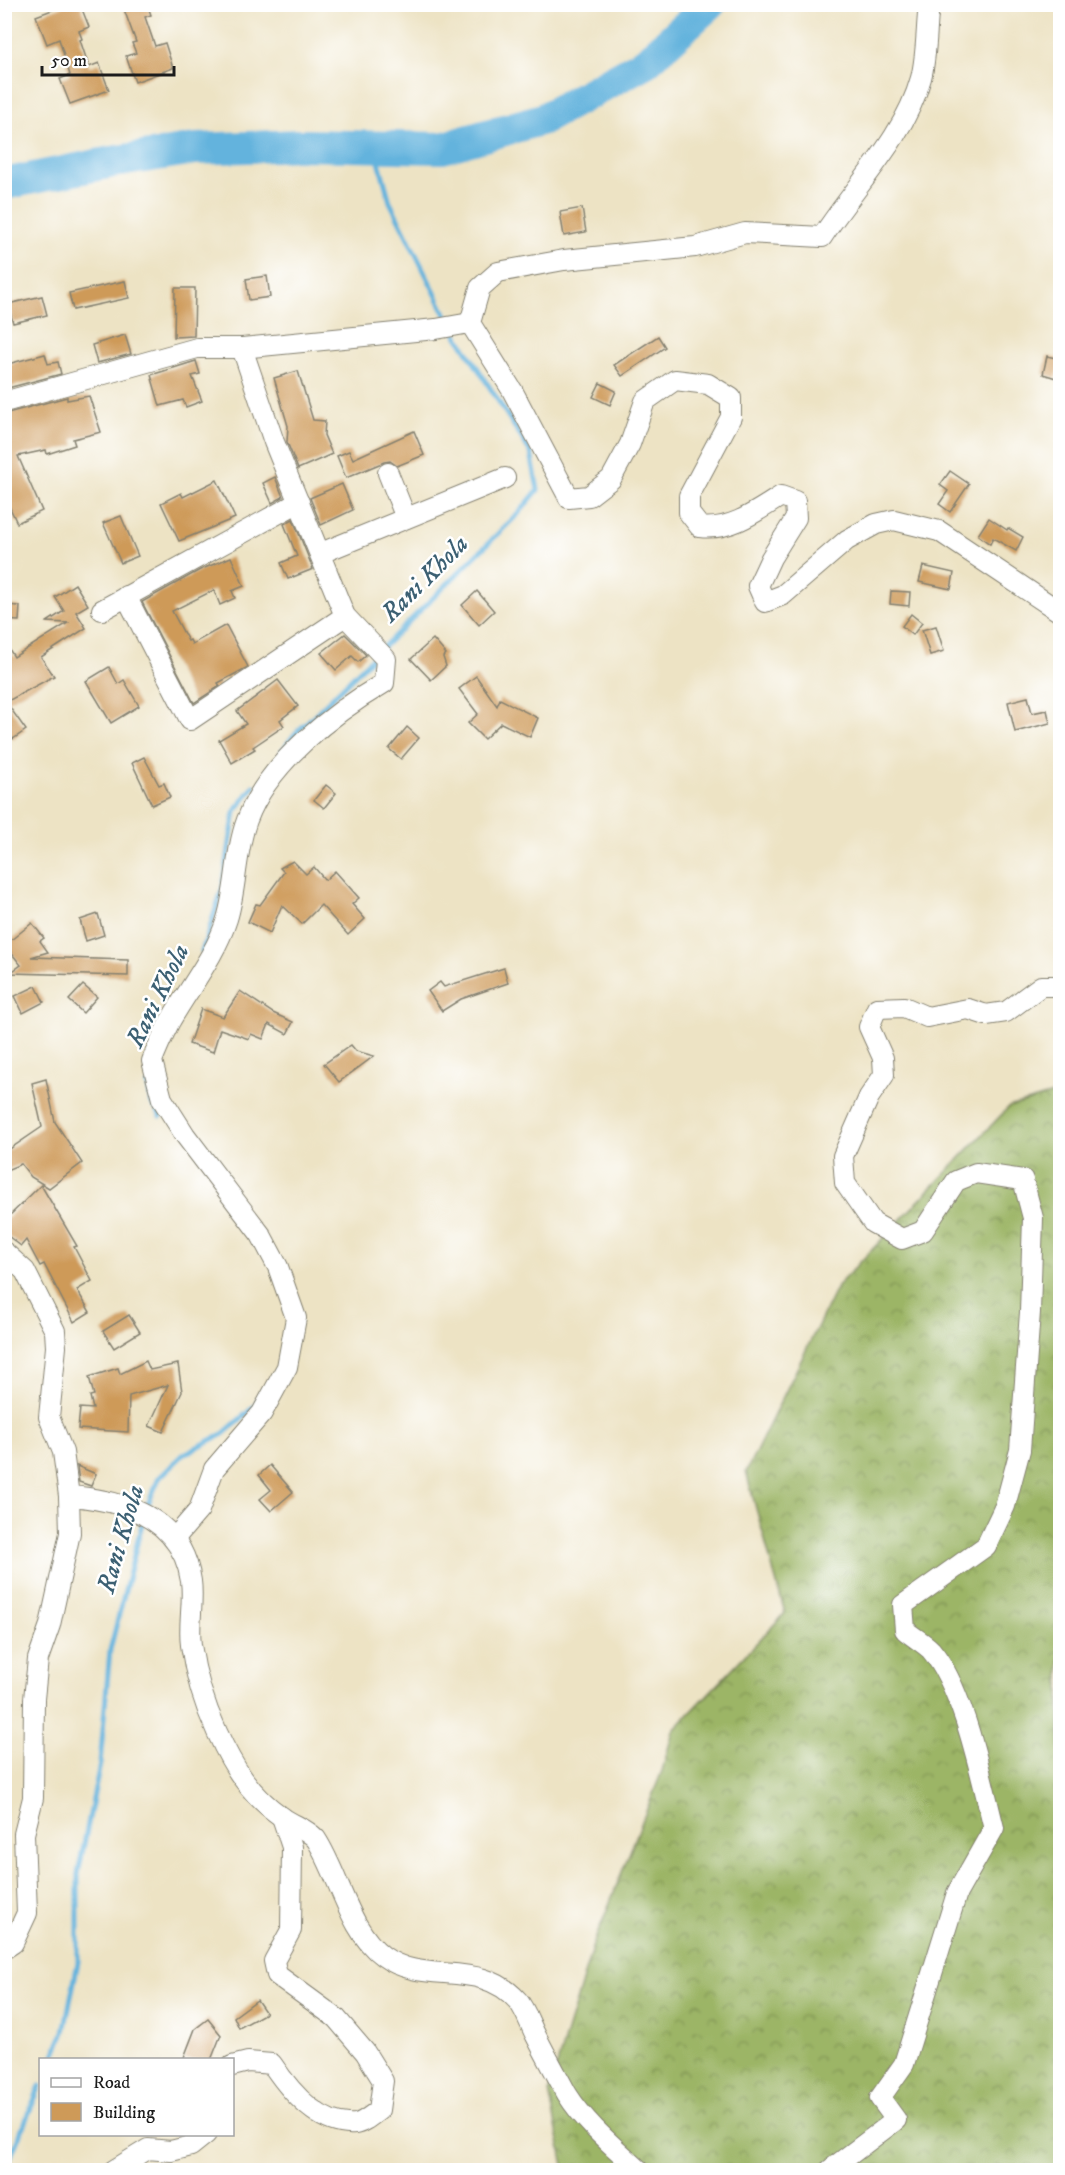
<svg xmlns="http://www.w3.org/2000/svg" width="1065" height="2175" font-family="'IM FELL DW Pica',serif">
<style>
.forest{fill:url(#forest-crowns);stroke:#5c6841;stroke-width:1.5}
.lines{fill:none;stroke-linecap:round;stroke-linejoin:round}
.stream{stroke:#63b3dd;stroke-width:5}
.river{stroke:#63b3dd;stroke-width:32}
.building{fill:#ce9a58}
.minor-casing{stroke:#848070;stroke-width:22}
.minor{stroke:#fff;stroke-width:20}
.labels{text-anchor:middle;dominant-baseline:central;stroke-width:5;stroke-linejoin:round;paint-order:stroke}
.water-label{font-size:26px;font-style:italic;fill:#3c6073;stroke:#fff}
</style>
<defs>
<pattern id="forest-crowns" width="20" height="18" patternUnits="userSpaceOnUse" patternTransform="scale(1.5)"><rect width="20" height="18" fill="#9cb566"/><path d="M2 6a3 3 0 1 1 6 0M12 15a3 3 0 1 1 6 0" fill="none" stroke="#7e9253"/></pattern>
</defs>
<rect width="100%" height="100%" fill="#fff"/>
<filter id="ink" filterUnits="userSpaceOnUse"><feTurbulence type="fractalNoise" baseFrequency=".0167" numOctaves="2"/><feDisplacementMap in="SourceGraphic" scale="12" xChannelSelector="R" yChannelSelector="G"/><feConvolveMatrix kernelMatrix="1 2 1 2 8 2 1 2 1" color-interpolation-filters="sRGB"/></filter>
<filter id="wash" filterUnits="userSpaceOnUse"><feTurbulence type="fractalNoise" baseFrequency=".008" numOctaves="4" result="noise"/><feDisplacementMap in="SourceGraphic" scale="24" xChannelSelector="R" yChannelSelector="G"/><feGaussianBlur stdDeviation="1.35" result="paint"/><feColorMatrix in="noise" values="0 0 0 0 0 0 0 0 0 0 0 0 0 0 0 0 0 1.4 0 .05"/><feComposite in="paint" operator="in"/></filter>
<g filter="url(#wash)">
<rect width="100%" height="100%" fill="#ede3c4"/>
<path class="forest" d="M 1060,1092 L 1060,2170 L 565,2170 L 549,2092 L 593,1945 L 662,1771 L 673,1731 L 785,1613 L 746,1472 L 838,1285 L 1009,1107 Z"/>
<g class="lines">
<g class="stream">
<path d="M 375,147 L 390,202 L 449,321"/>
<path d="M 282,751 L 294,735 L 519,513 L 538,490 L 531,453 L 453,329"/>
<path d="M 202,952 L 223,887 L 235,811 L 254,786"/>
<path d="M 148,1084 L 151,1101 L 161,1116"/>
<path d="M 145,1511 L 159,1478 L 184,1454 L 223,1434 L 255,1406 L 263,1391"/>
<path d="M 52,2060 L 64,2032 L 78,1962 L 78,1874 L 100,1764 L 110,1650 L 143,1520"/>
<path d="M 5,2170 L 40,2086"/>
</g>
<path class="river" d="M 4,184 L 112,162 L 195,149 L 301,145 L 442,148 L 543,119 L 646,62 L 710,4"/>
</g>
<g id="blocks">
<g class="building">
<path d="M 68,4 L 80,4 L 89,27 L 79,31 L 82,39 L 80,40 L 89,67 L 99,63 L 109,90 L 70,104 L 60,79 L 70,75 L 59,39 L 47,44 L 36,16 Z"/>
<path d="M 122,4 L 147,4 L 151,15 L 145,17 L 155,46 L 165,43 L 173,68 L 135,82 L 126,56 L 136,53 L 132,43 L 136,42 Z"/>
<path d="M 582,208 L 586,232 L 564,236 L 560,212 Z"/>
<path d="M 267,276 L 270,297 L 249,300 L 246,279 Z"/>
<path d="M 125,281 L 129,298 L 73,310 L 69,293 Z"/>
<path d="M 175,288 L 195,288 L 194,336 L 174,337 Z"/>
<path d="M 42,296 L 47,315 L 13,323 L 8,304 Z"/>
<path d="M 125,335 L 131,354 L 97,363 L 92,345 Z"/>
<path d="M 658,336 L 665,347 L 622,376 L 614,365 Z"/>
<path d="M 45,354 L 48,364 L 58,362 L 61,374 L 4,389 L 4,365 Z"/>
<path d="M 1047,356 L 1060,359 L 1056,378 L 1043,374 Z"/>
<path d="M 196,361 L 200,374 L 192,376 L 202,401 L 186,407 L 183,400 L 160,406 L 151,375 Z"/>
<path d="M 298,371 L 313,420 L 325,421 L 324,435 L 332,454 L 298,469 L 287,442 L 288,426 L 274,378 Z"/>
<path d="M 600,383 L 616,391 L 610,405 L 593,397 Z"/>
<path d="M 89,396 L 101,432 L 73,439 L 75,445 L 47,454 L 46,450 L 18,456 L 42,511 L 17,523 L 4,495 L 4,414 L 67,397 L 67,400 Z"/>
<path d="M 414,431 L 424,455 L 397,466 L 390,461 L 384,462 L 346,478 L 337,456 L 349,451 L 353,459 Z"/>
<path d="M 950,471 L 969,484 L 950,512 L 939,504 L 948,491 L 940,485 Z"/>
<path d="M 275,477 L 283,497 L 272,503 L 263,483 Z"/>
<path d="M 217,480 L 235,518 L 179,541 L 161,503 L 181,493 L 183,497 Z"/>
<path d="M 342,484 L 353,510 L 321,525 L 310,498 Z"/>
<path d="M 121,516 L 138,556 L 121,563 L 103,523 Z"/>
<path d="M 989,518 L 1007,530 L 1008,528 L 1023,537 L 1016,551 L 993,538 L 990,544 L 978,535 Z"/>
<path d="M 293,519 L 313,569 L 288,579 L 281,563 L 297,556 L 284,524 Z"/>
<path d="M 231,557 L 244,586 L 232,591 L 235,598 L 220,605 L 214,590 L 172,611 L 188,641 L 190,640 L 192,644 L 226,625 L 248,667 L 218,683 L 220,686 L 194,703 L 142,602 L 200,570 Z"/>
<path d="M 923,566 L 954,573 L 951,589 L 919,582 Z"/>
<path d="M 75,584 L 88,605 L 76,612 L 86,628 L 41,657 L 54,676 L 6,702 L 26,730 L 13,739 L 4,727 L 4,641 L 14,657 L 68,623 L 47,622 L 64,611 L 55,597 Z"/>
<path d="M 477,591 L 494,611 L 479,625 L 462,605 Z"/>
<path d="M 891,591 L 910,592 L 909,606 L 890,604 Z"/>
<path d="M 4,605 L 20,606 L 19,621 L 4,620 Z"/>
<path d="M 911,614 L 922,623 L 913,635 L 902,626 Z"/>
<path d="M 936,626 L 944,651 L 930,655 L 922,630 Z"/>
<path d="M 345,634 L 366,655 L 358,662 L 352,656 L 336,670 L 321,653 Z"/>
<path d="M 433,639 L 446,654 L 443,657 L 446,666 L 431,680 L 411,659 Z"/>
<path d="M 109,667 L 118,684 L 124,680 L 139,706 L 111,723 L 86,681 Z"/>
<path d="M 476,676 L 497,706 L 500,699 L 538,718 L 530,737 L 501,723 L 484,739 L 468,723 L 478,714 L 459,689 Z"/>
<path d="M 278,680 L 298,706 L 280,720 L 284,726 L 253,747 L 255,749 L 232,763 L 219,740 L 246,724 L 237,711 Z"/>
<path d="M 1028,697 L 1032,713 L 1047,710 L 1050,723 L 1015,732 L 1008,702 Z"/>
<path d="M 407,727 L 419,738 L 401,759 L 389,749 Z"/>
<path d="M 144,757 L 159,785 L 164,783 L 170,797 L 152,805 L 132,763 Z"/>
<path d="M 326,785 L 336,793 L 324,808 L 314,800 Z"/>
<path d="M 293,861 L 306,874 L 314,867 L 325,880 L 335,871 L 359,898 L 352,904 L 365,919 L 348,935 L 321,905 L 302,924 L 282,905 L 270,933 L 248,922 L 256,904 L 260,905 L 284,872 L 280,868 Z"/>
<path d="M 98,914 L 104,935 L 86,941 L 80,920 Z"/>
<path d="M 32,923 L 44,938 L 40,941 L 48,952 L 31,957 L 128,960 L 128,976 L 10,973 L 21,965 L 5,945 Z"/>
<path d="M 504,968 L 508,983 L 461,999 L 442,1011 L 428,991 L 440,982 L 444,987 Z"/>
<path d="M 83,985 L 97,997 L 83,1013 L 69,1000 Z"/>
<path d="M 36,986 L 44,1002 L 23,1013 L 15,996 Z"/>
<path d="M 240,991 L 273,1013 L 293,1022 L 287,1034 L 269,1024 L 263,1039 L 251,1034 L 249,1039 L 220,1029 L 213,1052 L 189,1044 L 201,1009 L 223,1017 Z"/>
<path d="M 351,1045 L 356,1051 L 374,1056 L 339,1082 L 324,1064 Z"/>
<path d="M 46,1079 L 55,1122 L 82,1163 L 49,1188 L 31,1177 L 21,1164 L 4,1171 L 4,1153 L 42,1127 L 32,1083 Z"/>
<path d="M 41,1185 L 77,1246 L 74,1247 L 92,1281 L 77,1290 L 90,1312 L 74,1322 L 44,1264 L 40,1266 L 26,1240 L 21,1246 L 4,1233 L 4,1221 Z"/>
<path d="M 129,1315 L 140,1332 L 114,1348 L 103,1331 Z"/>
<path d="M 146,1361 L 150,1370 L 178,1364 L 182,1392 L 163,1432 L 149,1426 L 168,1385 L 129,1396 L 128,1432 L 78,1429 L 80,1408 L 93,1409 L 90,1396 L 94,1395 L 89,1377 L 118,1368 L 120,1374 Z"/>
<path d="M 270,1465 L 293,1492 L 271,1511 L 260,1499 L 271,1490 L 259,1475 Z"/>
<path d="M 77,1466 L 96,1474 L 91,1486 L 79,1482 Z"/>
<path d="M 257,2000 L 266,2013 L 239,2028 L 234,2017 Z"/>
<path d="M 208,2019 L 221,2035 L 211,2060 L 183,2060 L 195,2029 Z"/>
</g>
</g>
</g>
<g filter="url(#ink)">
<use href="#blocks" fill-opacity="0" stroke="#848070" stroke-width="1.5"/>
<g class="lines">
<g class="minor-casing">
<g id="minor">
<path d="M 929,4 C 926,28 927,55 921,78 C 905,137 855,186 822,237 L 745,233 L 695,247 L 564,260 L 498,272 L 480,288 L 470,323 L 512,390 L 569,498 L 589,496 L 611,479 L 630,444 L 645,401 L 675,380 L 708,384 L 731,398 L 731,417 L 689,496 L 689,513 L 700,527 C 730,531 756,512 781,496 L 795,501 L 796,518 L 771,558 L 758,586 L 765,602 L 783,595 L 847,540 L 876,524 L 894,520 L 939,531 L 1060,612"/>
<path d="M 4,402 L 197,348 L 242,348 L 436,329 L 470,323"/>
<path d="M 388,473 L 406,518"/>
<path d="M 321,553 L 505,478"/>
<path d="M 126,596 L 190,720 L 345,616"/>
<path d="M 102,610 L 299,502"/>
<path d="M 4,1252 L 25,1271 L 55,1331 L 56,1347 L 49,1417 L 63,1452 L 69,1496 C 124,1500 182,1518 191,1581 C 194,1602 188,1624 191,1645 C 195,1673 205,1706 217,1732 C 233,1767 250,1795 282,1817 C 294,1826 306,1828 316,1839 C 339,1874 349,1931 383,1956 C 425,1987 479,1957 518,2001 C 525,2009 530,2024 535,2034 C 545,2054 556,2074 567,2094 C 585,2123 614,2147 639,2170"/>
<path d="M 174,1539 L 199,1510 L 214,1469 L 262,1413 L 287,1367 L 296,1318 L 278,1267 L 261,1235 L 185,1135 L 162,1099 L 152,1061 C 157,1048 163,1035 169,1023 C 188,989 215,957 227,919 C 237,887 235,852 247,820 C 268,763 333,713 384,683 L 386,659 L 345,616 L 274,442 L 242,348"/>
<path d="M 4,1949 L 13,1943 L 27,1913 L 24,1834 L 33,1798 L 34,1699 L 38,1659 L 50,1625 L 70,1533 L 69,1496"/>
<path d="M 232,2066 L 248,2062 L 272,2064 C 290,2091 319,2127 355,2124 C 363,2123 372,2115 379,2110 L 383,2081 L 365,2052 L 336,2018 L 277,1975 L 274,1961 L 291,1930 L 292,1847 L 282,1817"/>
<path d="M 114,2170 L 148,2149 L 171,2151 L 191,2146 L 206,2134"/>
<path d="M 830,2170 L 896,2120 L 880,2098 L 904,2064 L 957,1893 L 994,1828 C 981,1777 964,1689 931,1650 C 924,1643 913,1637 905,1630 L 903,1605 L 986,1546 L 1005,1506 L 1020,1450 L 1030,1312 L 1033,1218 L 1023,1180 L 976,1173 L 956,1181 L 923,1231 L 902,1239 L 873,1223 L 845,1183 L 843,1156 L 869,1097 L 884,1075 L 883,1058 L 869,1027 L 877,1008 L 904,1007 L 927,1017 L 968,1009 L 986,1015 L 1006,1012 L 1041,986 L 1060,986"/>
</g>
</g>
<use href="#minor" class="minor"/>
</g>
</g>
<g class="labels">
<g class="water-label">
<text transform="translate(425 579) rotate(-45)">Rani Khola</text>
<text transform="translate(158 996) rotate(-64)">Rani Khola</text>
<text transform="translate(121 1539) rotate(-74)">Rani Khola</text>
</g>
</g>
<rect width="1065" height="2175" fill="none" stroke="#fff" stroke-width="24"/>
<rect x="39" y="2058" width="195" height="78" fill="#ffffff" stroke="#a4a4a4" stroke-width="1.5"/>
<rect x="51" y="2078" width="30" height="9" fill="#ffffff" stroke="#a4a4a4" stroke-width="1.5"/>
<text x="93" y="2088" font-size="18" fill="#1c1c1c">Road</text>
<rect x="51" y="2103" width="30" height="18" fill="#ce9a58" stroke="#a4a4a4" stroke-width="1.5"/>
<text x="93" y="2118" font-size="18" fill="#1c1c1c">Building</text>
<path d="M42 66v9h132v-9" fill="none" stroke="#1c1c1c" stroke-width="3"/>
<text x="51" y="66" font-size="18" fill="#1c1c1c" stroke="#ffffff" stroke-width="4.5" paint-order="stroke">50 m</text>
</svg>
